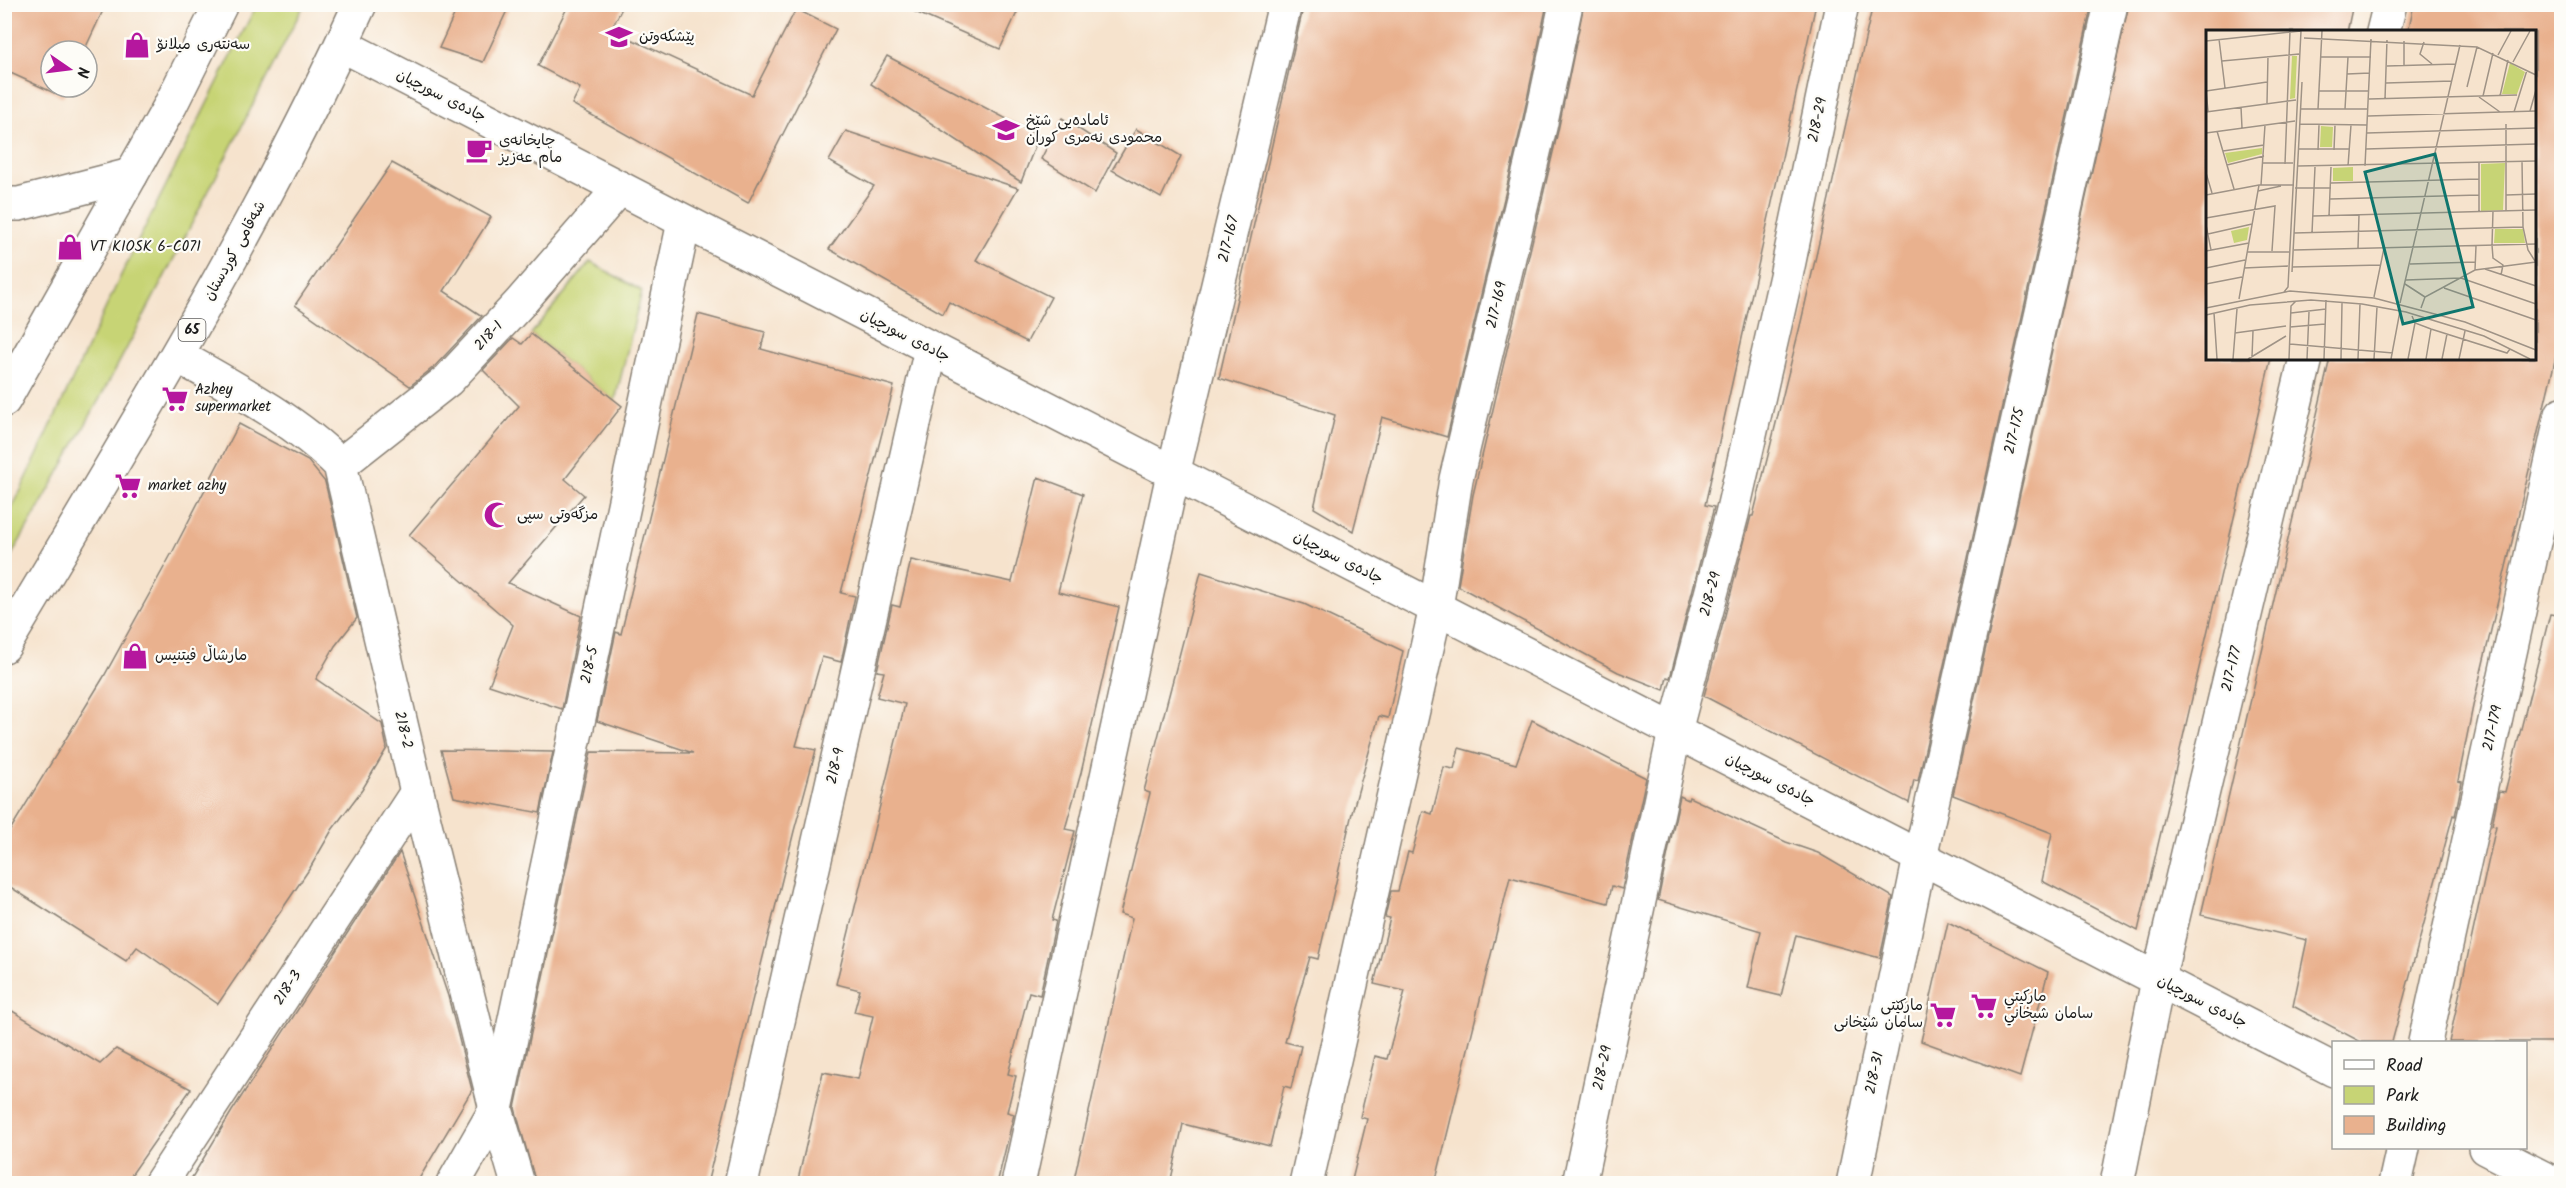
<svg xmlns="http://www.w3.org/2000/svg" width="2566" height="1188" font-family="Kalam,'Playpen Sans Arabic',sans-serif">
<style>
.green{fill:#c7d475;stroke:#727848;stroke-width:1.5}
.building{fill:#e9b18e}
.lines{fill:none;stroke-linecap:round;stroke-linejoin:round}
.minor-casing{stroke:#898074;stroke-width:36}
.tertiary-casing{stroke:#898074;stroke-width:36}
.trunk-casing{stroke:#898074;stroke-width:36}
.minor{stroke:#fff;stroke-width:33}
.tertiary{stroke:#fff;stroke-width:33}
.trunk{stroke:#fff;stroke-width:33}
.labels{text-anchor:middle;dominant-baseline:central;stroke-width:4.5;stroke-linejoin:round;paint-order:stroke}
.shield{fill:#fdfcf7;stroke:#605f5e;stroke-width:1.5}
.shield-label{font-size:14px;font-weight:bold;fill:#1c1c1c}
.poi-label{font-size:15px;fill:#1c1c1c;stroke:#fdfcf7;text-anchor:start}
.street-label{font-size:15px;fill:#1c1c1c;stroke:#fdfcf7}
.inset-road{fill:none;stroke:#9f9386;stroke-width:1.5}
.view{fill:#0f766e;fill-opacity:0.15;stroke:#0f766e;stroke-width:3}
.inset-edge{fill:none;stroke:#1c1c1c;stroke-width:3}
</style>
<rect width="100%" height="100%" fill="#fdfcf7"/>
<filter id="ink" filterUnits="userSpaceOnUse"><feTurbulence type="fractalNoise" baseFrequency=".0167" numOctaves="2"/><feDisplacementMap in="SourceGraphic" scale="12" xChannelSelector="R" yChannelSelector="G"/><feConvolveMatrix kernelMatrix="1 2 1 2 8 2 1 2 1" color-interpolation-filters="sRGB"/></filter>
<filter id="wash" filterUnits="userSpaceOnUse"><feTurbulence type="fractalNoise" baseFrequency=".008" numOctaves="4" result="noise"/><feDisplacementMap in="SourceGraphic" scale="24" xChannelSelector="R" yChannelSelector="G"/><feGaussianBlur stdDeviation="1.35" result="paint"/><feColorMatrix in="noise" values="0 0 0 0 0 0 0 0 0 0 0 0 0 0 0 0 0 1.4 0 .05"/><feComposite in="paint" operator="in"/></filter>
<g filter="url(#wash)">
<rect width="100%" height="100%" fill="#f6e3cd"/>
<g class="green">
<path d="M 257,4 L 304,5 C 207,193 113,384 5,566 L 5,522 L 21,490 L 122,273 Z"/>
<path d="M 590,262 L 642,291 L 615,401 L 531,334 Z"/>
</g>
<g id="blocks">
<g class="building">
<path d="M 4,4 L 106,4 L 84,51 L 51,51 L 51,87 L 68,87 L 63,97 L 4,70 Z"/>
<path d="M 459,4 L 510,4 L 483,62 L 439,48 Z"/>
<path d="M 569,4 L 624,4 L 611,30 L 752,95 L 796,9 L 836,29 L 748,203 L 572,104 L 580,88 L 538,66 Z"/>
<path d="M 897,4 L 1021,4 L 1000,49 Z"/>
<path d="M 1304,4 L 1547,4 L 1522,123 L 1447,437 L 1382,417 L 1353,531 L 1314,508 L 1335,415 L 1219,378 Z"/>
<path d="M 1584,4 L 1816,4 L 1705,505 L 1714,507 L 1670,678 L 1667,677 L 1664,690 L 1618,672 L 1458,586 L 1473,495 L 1558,131 Z"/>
<path d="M 1873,4 L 2092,4 L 1918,781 L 1914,780 L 1909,803 L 1704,696 L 1751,516 L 1753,516 L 1801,322 Z"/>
<path d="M 2129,4 L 2353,4 L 2347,32 L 2208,32 L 2208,358 L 2271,358 L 2138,931 L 2042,881 L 2052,833 L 1953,795 Z"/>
<path d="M 2414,4 L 2562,4 L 2562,331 L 2473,706 L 2458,781 L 2462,782 L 2455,816 L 2453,815 L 2392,1042 L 2361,1042 L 2293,1006 L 2307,940 L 2201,915 L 2330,358 L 2535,358 L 2535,32 L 2408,32 Z"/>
<path d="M 887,56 L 1039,136 L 1021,182 L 871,84 Z"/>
<path d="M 1062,118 L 1116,153 L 1095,193 L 1041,159 Z"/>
<path d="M 1136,129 L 1181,156 L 1161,198 L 1112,170 Z"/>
<path d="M 846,131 L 1018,188 L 976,260 L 1051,297 L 1027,342 L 949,302 L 943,314 L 829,249 L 874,186 L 829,161 Z"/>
<path d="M 392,163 L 491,217 L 444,291 L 482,316 L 435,366 L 410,386 L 295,305 Z"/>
<path d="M 698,314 L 765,332 L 761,349 L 894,386 L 841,593 L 855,596 L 841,662 L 822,657 L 796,746 L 816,750 L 794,831 L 707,1184 L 536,1184 L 515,1108 L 591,752 L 693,753 L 597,721 L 616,632 L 621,634 Z"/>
<path d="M 531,334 L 622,406 L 565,479 L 584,495 L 508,583 L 581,616 L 562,709 L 489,685 L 513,625 L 409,535 L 519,406 L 483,370 L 513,338 L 522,344 Z"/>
<path d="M 239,424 L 308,461 L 325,482 L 357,618 L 335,646 L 316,679 L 382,724 L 387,748 L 362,790 L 332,830 L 310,868 L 218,1004 L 137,947 L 126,961 L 4,883 L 4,840 L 103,678 L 173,551 Z"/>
<path d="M 1038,477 L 1083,494 L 1058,592 L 1119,607 L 1081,773 L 1065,829 L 1075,831 L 1052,920 L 1056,921 L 1040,995 L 1029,992 L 1008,1074 L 1016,1076 L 1007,1112 L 1014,1114 L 997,1184 L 797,1184 L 823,1072 L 858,1079 L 873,1016 L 854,1012 L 860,990 L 836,984 L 905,704 L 877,697 L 884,672 L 877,671 L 892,605 L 900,607 L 911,560 L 1012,582 Z"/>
<path d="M 1201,572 L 1304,604 L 1403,651 L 1388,718 L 1379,716 L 1352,813 L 1318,959 L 1310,957 L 1285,1042 L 1301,1046 L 1291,1088 L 1284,1086 L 1270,1146 L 1183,1124 L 1170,1184 L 1073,1184 L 1132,918 L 1120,914 L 1150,793 L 1144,791 Z"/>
<path d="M 2550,614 L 2562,616 L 2562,1042 L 2449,1042 L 2496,826 L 2492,825 L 2499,791 L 2505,792 Z"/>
<path d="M 1532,720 L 1646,778 L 1622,889 L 1612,886 L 1608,903 L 1510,877 L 1435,1184 L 1351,1184 L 1367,1119 L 1360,1117 L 1375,1056 L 1387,1059 L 1405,991 L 1374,984 L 1390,918 L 1385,917 L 1391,891 L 1398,891 L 1408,852 L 1412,853 L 1423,811 L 1432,814 L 1444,767 L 1454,769 L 1459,748 L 1516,764 Z"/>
<path d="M 441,750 L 553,752 L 540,813 L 454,797 Z"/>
<path d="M 1680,796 L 1688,800 L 1689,797 L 1786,842 L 1818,853 L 1893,897 L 1880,958 L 1796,935 L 1781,996 L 1748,988 L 1761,931 L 1658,900 Z"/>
<path d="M 400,852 L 448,996 L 472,1090 L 416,1184 L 188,1184 L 232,1111 Z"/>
<path d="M 1948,922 L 2048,972 L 2020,1077 L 1921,1041 Z"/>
<path d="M 4,1006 L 100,1064 L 116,1049 L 191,1089 L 125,1184 L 4,1184 Z"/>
</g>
</g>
</g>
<g filter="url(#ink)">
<use href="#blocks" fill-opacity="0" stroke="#898074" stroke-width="1.5"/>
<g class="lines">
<g class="minor-casing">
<g id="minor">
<path d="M 2383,32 L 2390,4"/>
<path d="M 4,204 L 19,204 L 131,175"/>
<path d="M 178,356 C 231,386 297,421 340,465 L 417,792 L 496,1109 L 518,1184"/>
<path d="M 340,465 L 448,380 L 519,304 L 620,188"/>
<path d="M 2425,1042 L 2562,414"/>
<path d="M 160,1184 L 417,792"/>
<path d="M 453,1184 L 496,1109 L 684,222"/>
<path d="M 741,1184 L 931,349"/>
<path d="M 1018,1184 L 1173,474 L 1285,4"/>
<path d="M 1306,1184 L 1436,608 L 1456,479 L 1540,127 L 1566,4"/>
<path d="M 1579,1184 L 1675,731 L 1732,514 L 1786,276 L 1842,4"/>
<path d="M 1853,1184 L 1920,857 L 2111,4"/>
<path d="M 2117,1184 L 2158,980 L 2306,358"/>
<path d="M 2395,1184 L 2403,1148"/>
</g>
</g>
<g class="tertiary-casing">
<g id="tertiary">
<path d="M 342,45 L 2334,1070"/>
<path d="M 2485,1148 L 2555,1184"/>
</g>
</g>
<g class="trunk-casing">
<g id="trunk">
<path d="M 4,400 L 170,106 L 221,4"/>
<path d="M 4,646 C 130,436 258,227 360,4"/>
</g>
</g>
<use href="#minor" class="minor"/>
<use href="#tertiary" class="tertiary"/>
<use href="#trunk" class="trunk"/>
</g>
</g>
<defs>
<g id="school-bare" transform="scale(2.07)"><path d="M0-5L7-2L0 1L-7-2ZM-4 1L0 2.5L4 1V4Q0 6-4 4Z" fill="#b5179e" stroke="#fdfcf7" stroke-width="2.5" paint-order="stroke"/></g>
<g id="shop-bare" transform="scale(2.07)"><path d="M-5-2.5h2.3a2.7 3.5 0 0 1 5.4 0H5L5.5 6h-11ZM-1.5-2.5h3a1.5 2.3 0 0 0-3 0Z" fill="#b5179e" stroke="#fdfcf7" stroke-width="2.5" paint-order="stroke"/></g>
<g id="cafe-bare" transform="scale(2.07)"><path d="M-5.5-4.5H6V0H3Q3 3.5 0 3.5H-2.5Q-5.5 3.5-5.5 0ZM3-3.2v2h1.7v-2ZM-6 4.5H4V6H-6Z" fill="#b5179e" stroke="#fdfcf7" stroke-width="2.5" paint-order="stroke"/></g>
<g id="supermarket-bare" transform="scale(2.07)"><path d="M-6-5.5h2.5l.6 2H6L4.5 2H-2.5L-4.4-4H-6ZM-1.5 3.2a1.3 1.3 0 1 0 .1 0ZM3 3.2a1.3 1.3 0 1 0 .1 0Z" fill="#b5179e" stroke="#fdfcf7" stroke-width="2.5" paint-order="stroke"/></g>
<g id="mosque-bare" transform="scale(2.07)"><path d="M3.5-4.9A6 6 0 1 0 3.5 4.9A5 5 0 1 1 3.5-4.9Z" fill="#b5179e" stroke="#fdfcf7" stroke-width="2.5" paint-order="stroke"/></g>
</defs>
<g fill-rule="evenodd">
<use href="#school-bare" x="619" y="37"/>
<use href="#shop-bare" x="137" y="45"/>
<use href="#school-bare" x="1006" y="130"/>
<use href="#cafe-bare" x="479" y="150"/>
<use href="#shop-bare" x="70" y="247"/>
<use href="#supermarket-bare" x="175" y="399"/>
<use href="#supermarket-bare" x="128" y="486"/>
<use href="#mosque-bare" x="497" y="515"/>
<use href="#shop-bare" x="135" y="656"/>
<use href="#supermarket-bare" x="1984" y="1006"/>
<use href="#supermarket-bare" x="1943" y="1015"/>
</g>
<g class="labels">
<rect class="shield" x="178.5" y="319" width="27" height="22" rx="4.5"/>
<g class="shield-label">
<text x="192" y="330">65</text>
</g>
<g class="poi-label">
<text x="639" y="37">پێشکەوتن</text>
<text x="157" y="45">سەنتەری میلانۆ</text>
<text x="1026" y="121">ئامادەیی شێخ<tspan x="1026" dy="17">محمودی نەمری کوران</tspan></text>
<text x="499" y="141">چایخانەی<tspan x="499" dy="17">مام عەزیز</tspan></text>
<text x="90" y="247">VT KIOSK 6-C071</text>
<text x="195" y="390">Azhey<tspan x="195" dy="17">supermarket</tspan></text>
<text x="148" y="486">market azhy</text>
<text x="517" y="515">مزگەوتی سپی</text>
<text x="155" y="656">مارشاڵ فیتنیس</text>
<text x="2004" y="997">ماركيتي<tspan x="2004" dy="17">سامان شيخاني</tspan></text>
<text x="1923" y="1006" text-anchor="end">مارکێتی<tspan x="1923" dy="17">سامان شێخانی</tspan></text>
</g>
<g class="street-label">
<text transform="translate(441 96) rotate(27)">جادەی سورچیان</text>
<text transform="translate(1818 120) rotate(-78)">218-29</text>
<text transform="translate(1229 239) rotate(-77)">217-167</text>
<text transform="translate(235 251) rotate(-61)">شەقامی کوردستان</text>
<text transform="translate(1497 305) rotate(-77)">217-169</text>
<text transform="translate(489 336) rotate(-47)">218-1</text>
<text transform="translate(905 336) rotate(27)">جادەی سورچیان</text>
<text transform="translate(2015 431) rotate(-77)">217-175</text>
<text transform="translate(1338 558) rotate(27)">جادەی سورچیان</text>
<text transform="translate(1711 594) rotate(-75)">218-29</text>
<text transform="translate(590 665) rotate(-78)">218-5</text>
<text transform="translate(2232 669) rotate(-77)">217-177</text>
<text transform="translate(2493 728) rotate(-78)">217-179</text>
<text transform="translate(403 730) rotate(77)">218-2</text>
<text transform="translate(836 766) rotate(-77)">218-9</text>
<text transform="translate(1770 780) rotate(27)">جادەی سورچیان</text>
<text transform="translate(288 988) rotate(-57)">218-3</text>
<text transform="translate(2202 1002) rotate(27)">جادەی سورچیان</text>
<text transform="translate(1603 1068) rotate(-78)">218-29</text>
<text transform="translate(1875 1073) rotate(-78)">218-31</text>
</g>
</g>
<g transform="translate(2206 30)">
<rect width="330" height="330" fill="#f6e3cd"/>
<path d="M 86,26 L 91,26 L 89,68 L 84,69 ZM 304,33 L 319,42 L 311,64 L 296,64 ZM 115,96 L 127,97 L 126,117 L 114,117 ZM 56,118 L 56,124 L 22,133 L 19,123 ZM 299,133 L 297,180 L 275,181 L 275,134 ZM 147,137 L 147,151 L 127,151 L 127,138 ZM 43,197 L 41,210 L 28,213 L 25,201 ZM 289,199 L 317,199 L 319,213 L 288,213 Z" fill="#c7d475"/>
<path class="inset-road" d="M 98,8 L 271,17 L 330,45M 13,9 L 19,58M 0,11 L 95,1M 218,12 L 214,24 L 226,34M 292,25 L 305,1M 115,27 L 165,27M 16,31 L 93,24M 307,32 L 324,1M 198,35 L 198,11M 181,36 L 250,34M 141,44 L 164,43M 180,53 L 246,51M 261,57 L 271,17M 0,61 L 61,52M 0,61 L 2,81M 113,61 L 163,61M 277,66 L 287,23M 294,66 L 302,30M 273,67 L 294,82M 163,69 L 311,65M 179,69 L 181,10M 61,73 L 62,26M 35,77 L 36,98M 95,79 L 162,79M 112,79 L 116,1M 139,79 L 142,27M 324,81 L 330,60M 0,82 L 90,70M 308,82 L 321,40M 162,86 L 330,81M 94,94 L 161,95M 11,101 L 28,159M 0,103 L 89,91M 161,103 L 330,98M 93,119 L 143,119M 160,119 L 330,114M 112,120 L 113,95M 128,120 L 129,95M 17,121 L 58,115M 316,131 L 317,197 L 322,220 L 329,231M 57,133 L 87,133M 79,134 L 84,1M 21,135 L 58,126M 92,136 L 330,131M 142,136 L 145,95M 159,136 L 165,9M 0,143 L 6,163M 125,153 L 273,149M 55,155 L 59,95M 89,158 L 125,158M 52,161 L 75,156M 0,165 L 53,155 L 88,155M 300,165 L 330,164M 124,169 L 273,165M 300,181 L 300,94M 273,182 L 273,133M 107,186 L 330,180M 123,186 L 125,137M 0,188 L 69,176 L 66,221M 0,195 L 5,220M 88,203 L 317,197M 106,203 L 109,137M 2,204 L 46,194M 286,215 L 287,228 L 297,235 L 295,245M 286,215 L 287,181M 152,218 L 153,185M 88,220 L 330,214M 0,221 L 43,213M 41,222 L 83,222M 204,234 L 270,232M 86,237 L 175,235M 0,238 L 39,230M 38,238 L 82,236M 279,239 L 330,256M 269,240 L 270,216M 86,242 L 96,52M 200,250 L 255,248 L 330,274M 0,254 L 36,247M 199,254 L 219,267M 238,258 L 330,290M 78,262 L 82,257 L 95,1M 168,267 L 178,218M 33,269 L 53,155M 194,273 L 254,15M 0,278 L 84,261 L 168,268 L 259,292 L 330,320M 215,278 L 219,267 L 269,240 L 330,232M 8,283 L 11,329M 85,283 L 120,279M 0,285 L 44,275 L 105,270 L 156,274 L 200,282 L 278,306 L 324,329M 206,286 L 209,293 L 225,299 L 301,323 L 304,319M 84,297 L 119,294M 29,303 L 80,296M 84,314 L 187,323M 46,327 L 47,301M 27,329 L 31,279M 42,329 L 80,306M 83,329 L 85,276 L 90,271M 101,329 L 103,282M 118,329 L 120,270M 135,329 L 136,273M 152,329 L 154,274M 168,329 L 171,277M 185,329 L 194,281M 202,329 L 209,293M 220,329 L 225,299M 236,329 L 241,304M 253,329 L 259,301"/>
<path class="view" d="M 229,124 L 267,277 L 197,294 L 159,142 Z"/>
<rect width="330" height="330" class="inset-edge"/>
</g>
<rect width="2566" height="1188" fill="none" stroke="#fdfcf7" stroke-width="24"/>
<rect x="2332" y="1041" width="195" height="108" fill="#fdfcf7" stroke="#a3a29f" stroke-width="1.5"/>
<rect x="2344" y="1060" width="30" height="9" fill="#ffffff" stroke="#a3a29f" stroke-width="1.5"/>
<text x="2386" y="1071" font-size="18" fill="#1c1c1c">Road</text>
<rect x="2344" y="1086" width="30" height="18" fill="#c7d475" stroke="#a3a29f" stroke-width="1.5"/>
<text x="2386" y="1101" font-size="18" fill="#1c1c1c">Park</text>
<rect x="2344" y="1116" width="30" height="18" fill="#e9b18e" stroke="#a3a29f" stroke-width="1.5"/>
<text x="2386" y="1131" font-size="18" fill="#1c1c1c">Building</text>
<g transform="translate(69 69) rotate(104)"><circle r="28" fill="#fdfcf7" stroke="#a3a29f" stroke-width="1.5"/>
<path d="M0-4.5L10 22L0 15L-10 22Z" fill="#b5179e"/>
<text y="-9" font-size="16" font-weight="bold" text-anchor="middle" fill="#1c1c1c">N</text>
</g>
</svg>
